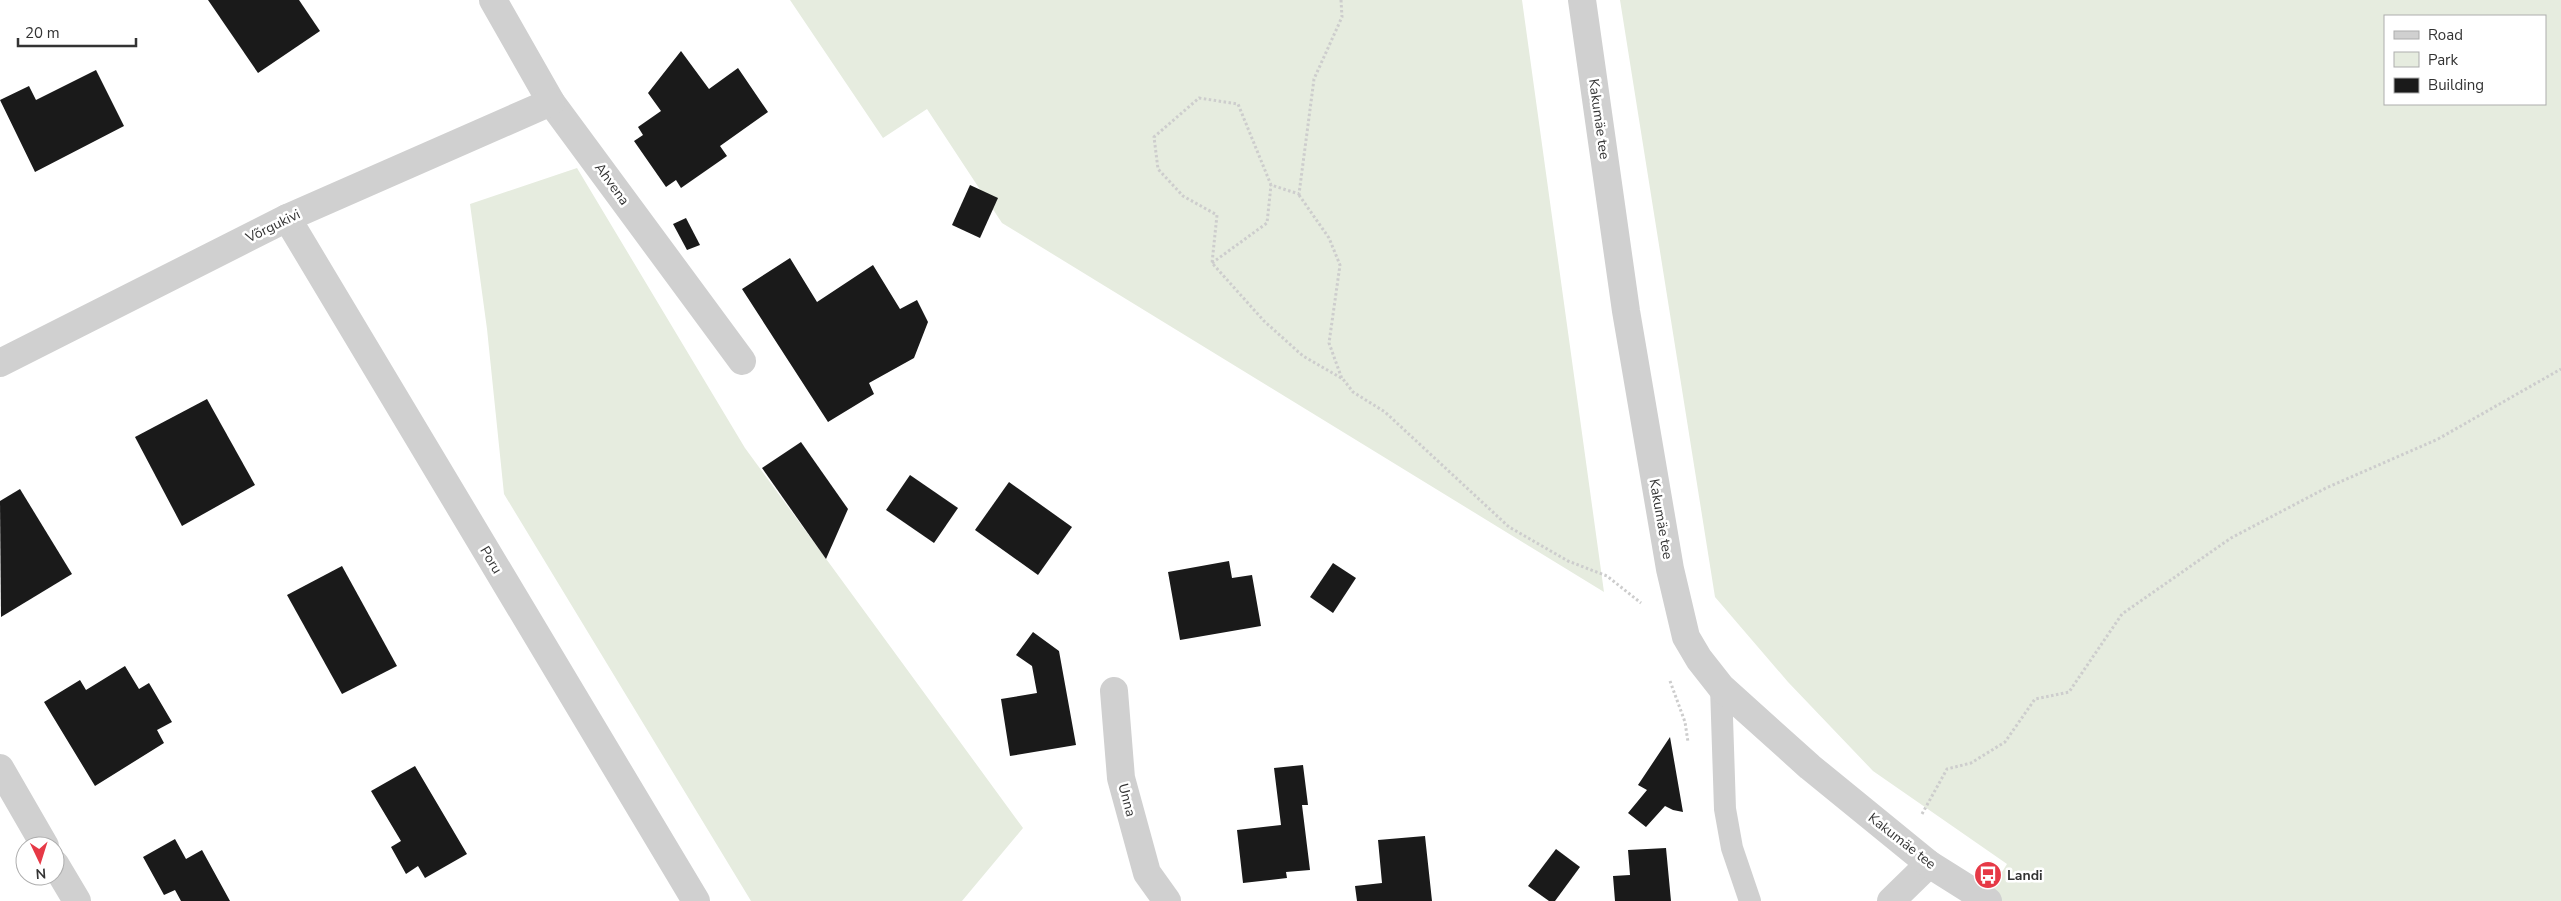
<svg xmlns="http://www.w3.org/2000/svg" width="2561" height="901" font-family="'Nunito Sans',sans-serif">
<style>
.green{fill:#e6ecdf;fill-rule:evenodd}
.building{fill:#1a1a1a}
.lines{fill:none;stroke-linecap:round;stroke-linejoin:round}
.path{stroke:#cdcdcd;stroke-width:3;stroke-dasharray:2.5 2.5;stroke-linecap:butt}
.service{stroke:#d0d0d0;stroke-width:22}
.minor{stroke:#d0d0d0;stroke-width:28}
.tertiary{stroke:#d0d0d0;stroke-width:28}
.labels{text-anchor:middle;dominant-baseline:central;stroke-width:5;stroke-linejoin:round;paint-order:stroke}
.street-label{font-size:14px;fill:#333;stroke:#fff}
.poi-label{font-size:14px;font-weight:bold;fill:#333;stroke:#fff;text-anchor:start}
</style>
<rect width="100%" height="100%" fill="#fff"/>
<g class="green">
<path d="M 790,0 L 1522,0 L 1604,592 L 1002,223 L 927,109 L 883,138 Z"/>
<path d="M 1620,0 L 2561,0 L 2561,901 L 1984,901 L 2007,864 L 1873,771 L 1788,682 L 1715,597 ZM 2385,16 L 2545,16 L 2545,104 L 2385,104 Z"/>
<path d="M 577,168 L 745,448 L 1023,828 L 962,901 L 751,901 L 504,494 L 487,329 L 470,204 Z"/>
</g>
<g class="building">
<path d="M 208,0 L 299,0 L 320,31 L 258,73 Z"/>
<path d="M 681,51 L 709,89 L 738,68 L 768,112 L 720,146 L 727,156 L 681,188 L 676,180 L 666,187 L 634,141 L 643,135 L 638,127 L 661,111 L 648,93 Z"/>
<path d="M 96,70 L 124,126 L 35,172 L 0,100 L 29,86 L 36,100 Z"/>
<path d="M 970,185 L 998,198 L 980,238 L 952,225 Z"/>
<path d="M 686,218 L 700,245 L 687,250 L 673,224 Z"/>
<path d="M 790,258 L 817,302 L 873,265 L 900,309 L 917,300 L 928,322 L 914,358 L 869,383 L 874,394 L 828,422 L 742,289 Z"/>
<path d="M 207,399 L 255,485 L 182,526 L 135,437 Z"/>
<path d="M 801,442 L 848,509 L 826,559 L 762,468 Z"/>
<path d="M 910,475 L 958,508 L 934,543 L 886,510 Z"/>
<path d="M 1009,482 L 1072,527 L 1038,575 L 975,530 Z"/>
<path d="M 20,489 L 72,574 L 1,617 L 0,501 Z"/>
<path d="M 1229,561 L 1232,578 L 1252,575 L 1261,626 L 1180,640 L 1168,572 Z"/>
<path d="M 1333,563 L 1356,578 L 1333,613 L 1310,597 Z"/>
<path d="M 342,566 L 397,666 L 342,694 L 287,595 Z"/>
<path d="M 1033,632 L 1059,651 L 1076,745 L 1010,756 L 1001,699 L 1037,693 L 1032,666 L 1016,655 Z"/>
<path d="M 125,666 L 139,689 L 149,683 L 172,722 L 157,730 L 164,743 L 95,786 L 44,702 L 80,680 L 86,690 Z"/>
<path d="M 1670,737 L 1683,812 L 1673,810 L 1665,806 L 1646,827 L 1628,813 L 1647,790 L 1638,785 Z"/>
<path d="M 1303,765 L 1308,805 L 1302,805 L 1310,870 L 1286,872 L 1287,878 L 1243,883 L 1237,830 L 1281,825 L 1274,768 Z"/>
<path d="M 415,766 L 467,854 L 425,878 L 418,866 L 406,874 L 391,847 L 401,841 L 371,791 Z"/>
<path d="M 1425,836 L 1432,901 L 1357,901 L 1355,886 L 1382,883 L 1378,840 Z"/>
<path d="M 175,839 L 186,859 L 202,850 L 230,901 L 181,901 L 175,890 L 164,895 L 143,857 Z"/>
<path d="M 1666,848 L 1671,901 L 1615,901 L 1613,876 L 1630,875 L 1628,850 Z"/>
<path d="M 1556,849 L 1580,867 L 1555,901 L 1549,901 L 1528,886 Z"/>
</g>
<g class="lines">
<g class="path">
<path d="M 1341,0 L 1342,17 L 1314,79 L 1299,194 L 1271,185 L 1238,104 L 1199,98 L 1154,137 L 1158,169 L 1183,196 L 1217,215 L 1212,263 L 1264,321 L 1303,356 L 1343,379 L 1353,392 L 1385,412 L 1509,527 L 1568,561 L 1607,576 L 1641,603"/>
<path d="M 1299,195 L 1329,238 L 1340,265 L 1329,343 L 1342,379"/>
<path d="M 1212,263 L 1267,223 L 1271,185"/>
<path d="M 1670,681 L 1685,722 L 1688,742"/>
<path d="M 1922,814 L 1947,769 L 1971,763 L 2005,742 L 2035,699 L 2069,692 L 2122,614 L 2231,538 L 2326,488 L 2438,439 L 2561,369"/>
</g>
<path class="service" d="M 1721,687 L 1725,809 L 1732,848 L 1750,901"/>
<g class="minor">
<path d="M 493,0 L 551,102 L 742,361"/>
<path d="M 287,218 L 696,901"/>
<path d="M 0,363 L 287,218 L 551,102"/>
<path d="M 1114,691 L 1121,778 L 1147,873 L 1167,901"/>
<path d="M 0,768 L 45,846"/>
<path d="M 55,864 L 77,901"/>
<path d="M 1891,901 L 1929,864"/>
</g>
<path class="tertiary" d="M 1582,0 L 1626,311 L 1670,569 L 1686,637 L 1699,659 L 1721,687 L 1810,767 L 1929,864 L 1988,901"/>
</g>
<defs>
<g id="bus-disc" transform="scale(1.4375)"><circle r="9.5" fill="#e63946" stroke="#fff"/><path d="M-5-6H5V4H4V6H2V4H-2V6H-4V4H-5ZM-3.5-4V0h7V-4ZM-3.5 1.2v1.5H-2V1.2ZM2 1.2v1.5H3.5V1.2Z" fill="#fff"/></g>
</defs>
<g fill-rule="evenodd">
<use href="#bus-disc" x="1988" y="875"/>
</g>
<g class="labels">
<g class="street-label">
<text transform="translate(1599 119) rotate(82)">Kakumäe tee</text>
<text transform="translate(612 184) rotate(54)">Ahvena</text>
<text transform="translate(273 226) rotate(-26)">Võrgukivi</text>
<text transform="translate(1661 519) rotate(80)">Kakumäe tee</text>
<text transform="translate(491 560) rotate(59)">Poru</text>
<text transform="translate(1127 800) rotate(75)">Unna</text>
<text transform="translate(1902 841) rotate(38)">Kakumäe tee</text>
</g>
<g class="poi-label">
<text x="2007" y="875">Landi</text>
</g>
</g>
<rect x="2384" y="15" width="162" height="90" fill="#ffffff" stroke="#adadad"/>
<rect x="2394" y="31" width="25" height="8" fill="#d0d0d0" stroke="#adadad"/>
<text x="2428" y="40" font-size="15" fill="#333333">Road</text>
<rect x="2394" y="52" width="25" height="15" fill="#e6ecdf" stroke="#adadad"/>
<text x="2428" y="65" font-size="15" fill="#333333">Park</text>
<rect x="2394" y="78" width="25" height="15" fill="#1a1a1a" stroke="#adadad"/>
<text x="2428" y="90" font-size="15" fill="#333333">Building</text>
<g transform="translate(40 861) rotate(176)"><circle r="24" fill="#ffffff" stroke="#adadad"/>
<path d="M0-4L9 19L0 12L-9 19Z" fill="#e63946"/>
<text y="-8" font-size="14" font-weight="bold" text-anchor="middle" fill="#333333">N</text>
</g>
<path d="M18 38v8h118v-8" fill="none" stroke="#333333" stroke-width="2.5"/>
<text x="25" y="38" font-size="15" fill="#333333" stroke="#ffffff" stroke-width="4" paint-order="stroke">20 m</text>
</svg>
